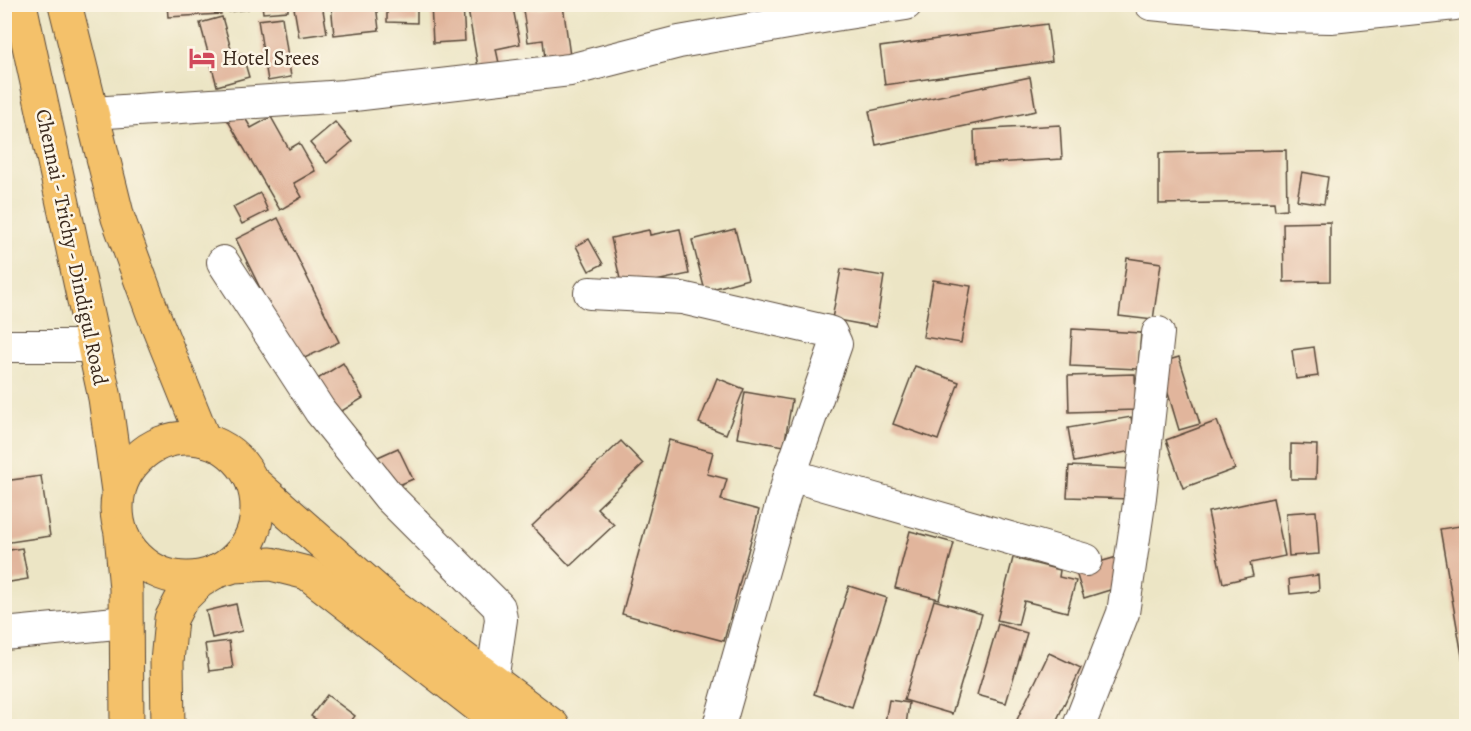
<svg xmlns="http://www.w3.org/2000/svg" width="1471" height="731" font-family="Alegreya,serif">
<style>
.building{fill:#e1b59c}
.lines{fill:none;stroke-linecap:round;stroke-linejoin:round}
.street-casing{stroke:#564637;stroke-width:34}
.primary-casing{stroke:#564637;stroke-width:35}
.highway-casing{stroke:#564637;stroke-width:35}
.street{stroke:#fff;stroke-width:32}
.primary{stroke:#f4c16a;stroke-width:33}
.highway{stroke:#f4c16a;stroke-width:33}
.labels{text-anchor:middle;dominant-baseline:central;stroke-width:5;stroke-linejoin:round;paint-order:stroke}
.poi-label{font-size:21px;fill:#3b2a1e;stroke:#fcf5e5;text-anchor:start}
.street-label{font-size:21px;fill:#3b2a1e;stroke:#fcf5e5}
</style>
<rect width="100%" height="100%" fill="#fcf5e5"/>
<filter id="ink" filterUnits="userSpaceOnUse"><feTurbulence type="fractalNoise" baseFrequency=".0167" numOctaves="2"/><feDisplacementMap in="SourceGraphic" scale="12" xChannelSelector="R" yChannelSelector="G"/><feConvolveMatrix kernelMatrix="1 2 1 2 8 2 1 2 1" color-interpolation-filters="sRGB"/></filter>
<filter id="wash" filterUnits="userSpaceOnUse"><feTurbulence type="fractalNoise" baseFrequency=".008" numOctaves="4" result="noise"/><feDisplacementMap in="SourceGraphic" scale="24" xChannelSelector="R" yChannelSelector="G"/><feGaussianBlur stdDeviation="1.35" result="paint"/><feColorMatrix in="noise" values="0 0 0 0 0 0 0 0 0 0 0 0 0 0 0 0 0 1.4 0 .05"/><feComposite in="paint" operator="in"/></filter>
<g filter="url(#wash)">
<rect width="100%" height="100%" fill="#ece5c5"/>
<g id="blocks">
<g class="building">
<path d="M 167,4 L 220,4 L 221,14 L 168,17 Z"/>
<path d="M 228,4 L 248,4 L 248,9 L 229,12 Z"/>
<path d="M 262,4 L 288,4 L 288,11 L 263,13 Z"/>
<path d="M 322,4 L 327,33 L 299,37 L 294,8 Z"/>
<path d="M 331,4 L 376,4 L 379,30 L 334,35 Z"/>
<path d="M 387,4 L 417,4 L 417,23 L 387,22 Z"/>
<path d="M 431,4 L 463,4 L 465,41 L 433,43 Z"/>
<path d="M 467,4 L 526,4 L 513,8 L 520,44 L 496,49 L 499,63 L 478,67 Z"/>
<path d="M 563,5 L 570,56 L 545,59 L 543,40 L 528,42 L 523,10 Z"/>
<path d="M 222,17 L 233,56 L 242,53 L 249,77 L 217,86 L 200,23 Z"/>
<path d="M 282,17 L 291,77 L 268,81 L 258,20 Z"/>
<path d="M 1047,24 L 1052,61 L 885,85 L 880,47 Z"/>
<path d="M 1030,77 L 1036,111 L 876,145 L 869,111 Z"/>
<path d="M 242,113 L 251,128 L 271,117 L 289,149 L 299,143 L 315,171 L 294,183 L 302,197 L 280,210 L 228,121 Z"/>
<path d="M 335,122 L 352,142 L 327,163 L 310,143 Z"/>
<path d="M 1060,125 L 1062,159 L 975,164 L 974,130 Z"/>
<path d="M 1286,150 L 1287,209 L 1275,210 L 1274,202 L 1159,204 L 1159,153 Z"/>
<path d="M 1302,172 L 1328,177 L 1324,204 L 1297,200 Z"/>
<path d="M 260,193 L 268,211 L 242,224 L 233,207 Z"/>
<path d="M 278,218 L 339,342 L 296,362 L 236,239 Z"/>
<path d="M 1330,222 L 1330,281 L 1284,282 L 1283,223 Z"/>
<path d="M 680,229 L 689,274 L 622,288 L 611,238 L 649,230 L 650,235 Z"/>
<path d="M 735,229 L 748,279 L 705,291 L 692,240 Z"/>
<path d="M 589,239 L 603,264 L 589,271 L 576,246 Z"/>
<path d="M 1127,258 L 1161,263 L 1153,320 L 1119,316 Z"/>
<path d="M 841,269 L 884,276 L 876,327 L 832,319 Z"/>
<path d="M 933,280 L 971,286 L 961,343 L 923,337 Z"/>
<path d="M 1072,329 L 1141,333 L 1138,369 L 1070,366 Z"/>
<path d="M 1314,347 L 1318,376 L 1296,379 L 1292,350 Z"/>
<path d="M 1179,357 L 1200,424 L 1179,430 L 1159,363 Z"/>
<path d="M 343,363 L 363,398 L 337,414 L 316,380 Z"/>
<path d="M 915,366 L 959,382 L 938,440 L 893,424 Z"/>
<path d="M 1135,374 L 1136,410 L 1069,412 L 1068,376 Z"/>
<path d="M 717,378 L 744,389 L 726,434 L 699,423 Z"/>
<path d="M 745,392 L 792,400 L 784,446 L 737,438 Z"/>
<path d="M 1131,417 L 1137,450 L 1074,462 L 1068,428 Z"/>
<path d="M 1217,421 L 1235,469 L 1183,488 L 1166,440 Z"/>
<path d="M 669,440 L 713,452 L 707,474 L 727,479 L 721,500 L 759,510 L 724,641 L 622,614 Z"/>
<path d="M 621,441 L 643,464 L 597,508 L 614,525 L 570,566 L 532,526 Z"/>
<path d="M 1291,444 L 1317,445 L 1316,479 L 1291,479 Z"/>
<path d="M 398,448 L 413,479 L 392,488 L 378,457 Z"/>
<path d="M 1069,466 L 1132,469 L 1131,499 L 1067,497 Z"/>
<path d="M 41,476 L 50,536 L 4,543 L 4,481 Z"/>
<path d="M 1273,498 L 1285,556 L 1250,563 L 1253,576 L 1223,583 L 1208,512 Z"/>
<path d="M 1316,511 L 1319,554 L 1289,556 L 1286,513 Z"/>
<path d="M 1466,525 L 1466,673 L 1465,673 L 1440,529 Z"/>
<path d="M 910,531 L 954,543 L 939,599 L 895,588 Z"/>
<path d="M 22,548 L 28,579 L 4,583 L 4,551 Z"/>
<path d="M 1117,557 L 1126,585 L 1084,598 L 1075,569 Z"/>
<path d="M 1013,558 L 1060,570 L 1059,577 L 1076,581 L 1067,612 L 1024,601 L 1018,625 L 997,620 Z"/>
<path d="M 1318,575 L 1319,591 L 1290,594 L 1289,579 Z"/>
<path d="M 849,586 L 887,598 L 852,707 L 814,694 Z"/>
<path d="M 934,600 L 982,614 L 952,714 L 904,700 Z"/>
<path d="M 236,604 L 242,631 L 212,638 L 206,611 Z"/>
<path d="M 998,624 L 1027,633 L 1006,703 L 977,695 Z"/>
<path d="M 229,641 L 233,668 L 209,671 L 205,644 Z"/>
<path d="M 1049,653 L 1081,668 L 1054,726 L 1014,726 Z"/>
<path d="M 327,695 L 355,716 L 347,726 L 326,726 L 311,716 Z"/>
<path d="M 889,700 L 909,703 L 906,725 L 885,722 Z"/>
</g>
</g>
</g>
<g filter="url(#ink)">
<use href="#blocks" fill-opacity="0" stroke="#564637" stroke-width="1.5"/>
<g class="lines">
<g class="street-casing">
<g id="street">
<path d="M 1151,4 L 1278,16 L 1331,17 L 1455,4"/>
<path d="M 93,113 L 345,96 L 570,70 L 679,42 L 834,15 L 906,4"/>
<path d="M 223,262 L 320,411 L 389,497 L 499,607 L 501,619 L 492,681"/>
<path d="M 590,293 L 682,298 L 825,331 L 831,333 L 836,344 L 790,475 L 719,726"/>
<path d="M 4,346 L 93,346"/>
<path d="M 790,475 L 1086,560"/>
<path d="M 4,634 L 126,622"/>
<path d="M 1079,726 L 1123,613 L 1140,497 L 1158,333"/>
</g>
</g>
<g class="primary-casing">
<g id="primary">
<path d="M 252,481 L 394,606 L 553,726"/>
<path d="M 215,572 L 234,566 L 271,564 L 307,573 L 483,710 L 508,726"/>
</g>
</g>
<g class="highway-casing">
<g id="highway">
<path d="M 20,4 L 105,398 L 118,491"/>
<path d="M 65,4 L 118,218 L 152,311 L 204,440"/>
<circle cx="187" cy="508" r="70"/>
<path d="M 121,534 L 126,589 L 127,726"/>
<path d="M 168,726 L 167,662 L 171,619 L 181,600 L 199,582 L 215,572"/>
</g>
</g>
<use href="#street" class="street"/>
<use href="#primary" class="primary"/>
<use href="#highway" class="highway"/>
</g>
</g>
<defs>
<g id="hotel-bare" transform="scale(2.07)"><path d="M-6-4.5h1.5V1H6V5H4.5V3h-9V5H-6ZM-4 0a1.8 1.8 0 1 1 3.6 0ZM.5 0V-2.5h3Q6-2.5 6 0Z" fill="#d1495b" stroke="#fcf5e5" stroke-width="2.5" paint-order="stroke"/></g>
</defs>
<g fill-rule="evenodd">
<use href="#hotel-bare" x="202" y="58"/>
</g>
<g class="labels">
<g class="poi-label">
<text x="222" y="58">Hotel Srees</text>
</g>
<g class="street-label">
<text transform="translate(72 247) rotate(78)">Chennai - Trichy - Dindigul Road</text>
</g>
</g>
<rect width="1471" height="731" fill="none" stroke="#fcf5e5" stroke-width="24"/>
</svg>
